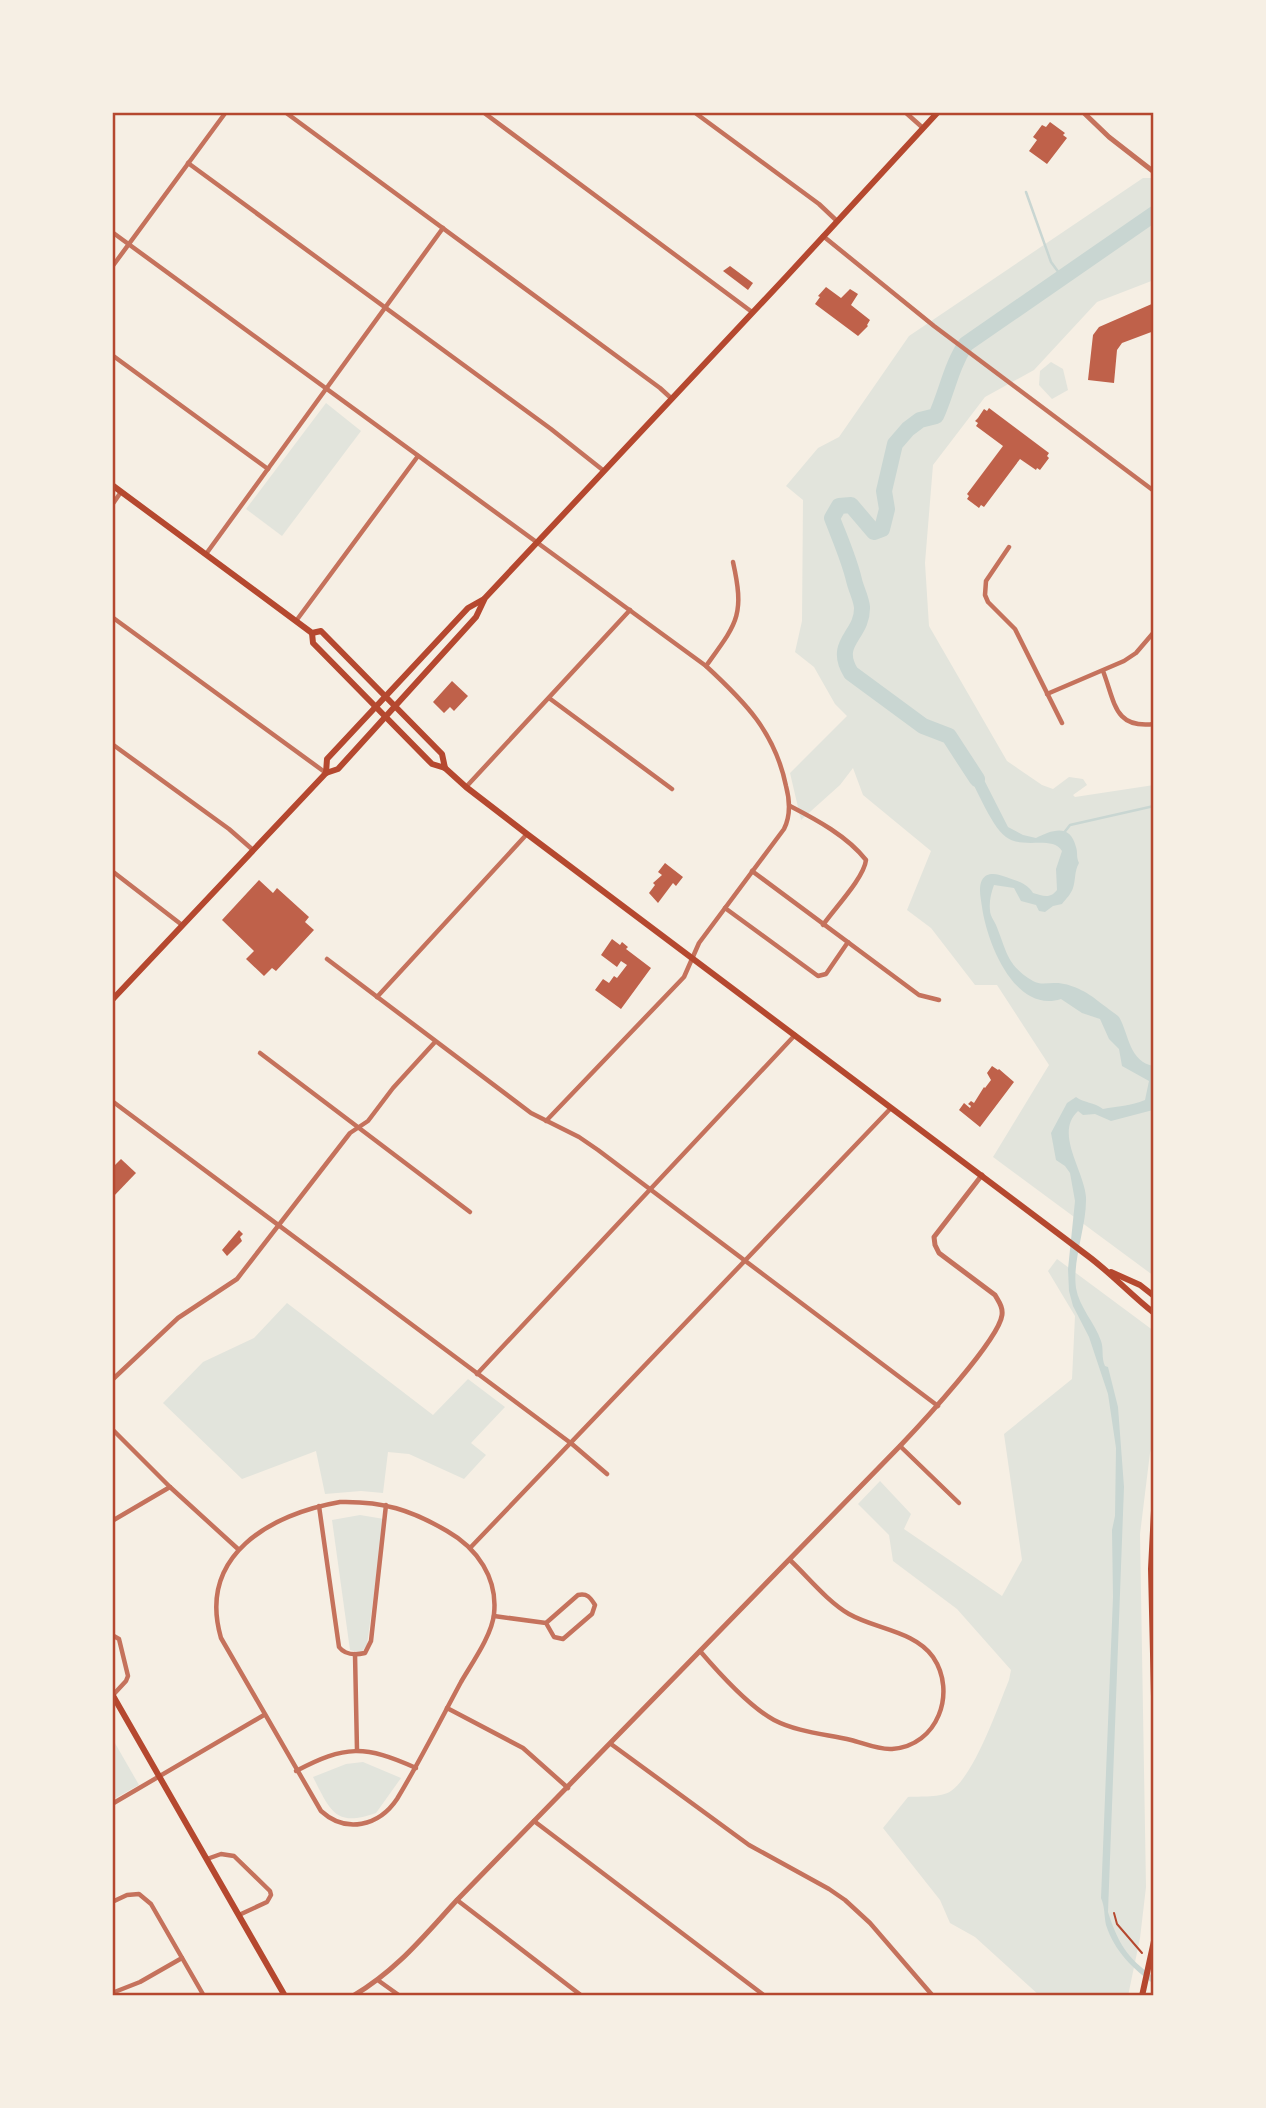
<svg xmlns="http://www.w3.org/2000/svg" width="1266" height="2108" font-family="'Work Sans',sans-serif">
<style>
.green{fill:#e2e4dc}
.water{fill:#c9d6d2}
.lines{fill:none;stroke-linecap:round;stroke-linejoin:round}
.stream{stroke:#c9d6d2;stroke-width:2.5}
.river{stroke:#c9d6d2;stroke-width:16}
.building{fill:#bf614a}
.path{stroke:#b5482f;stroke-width:2}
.minor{stroke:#c5725c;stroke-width:4.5}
.tertiary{stroke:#c5725c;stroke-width:5}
.secondary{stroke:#b5482f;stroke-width:6}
.primary{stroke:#b5482f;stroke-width:6}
.neatline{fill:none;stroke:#b5482f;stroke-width:2.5}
</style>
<rect width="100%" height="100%" fill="#f6efe4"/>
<g class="green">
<path d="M 1143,178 L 1154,178 L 1154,280 L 1097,302 L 1034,370 L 985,397 L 933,465 L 925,563 L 929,626 L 1007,761 L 1042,785 L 1053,789 L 1069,777 L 1083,779 L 1087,785 L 1073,795 L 1075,797 L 1154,785 L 1154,1276 L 993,1157 L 1049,1065 L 997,985 L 975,985 L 931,928 L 907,910 L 931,851 L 863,795 L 853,768 L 840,785 L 801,820 L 790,773 L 847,716 L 835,704 L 814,667 L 795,652 L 802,621 L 803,500 L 786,486 L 818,448 L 839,437 L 909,336 Z"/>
<path d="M 1051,362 L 1063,369 L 1068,390 L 1052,399 L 1039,385 L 1040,371 Z"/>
<path d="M 326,403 L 361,431 L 282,536 L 246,509 Z"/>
<path d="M 1057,1259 L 1154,1331 L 1154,1438 L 1150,1453 L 1140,1534 L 1146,1887 L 1140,1938 L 1128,1996 L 1040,1996 L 975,1937 L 950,1923 L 940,1900 L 883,1828 L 908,1797 C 920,1796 941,1798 951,1791 C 975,1774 997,1709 1009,1680 L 1011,1670 L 957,1609 L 893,1561 L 889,1535 L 858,1504 L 880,1481 L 911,1514 L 904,1529 L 1002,1596 L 1022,1560 L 1004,1434 L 1072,1379 L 1075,1316 L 1048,1271 Z"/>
<path d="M 287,1303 L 433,1415 L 468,1379 L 505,1407 L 471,1443 L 486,1455 L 464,1479 L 409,1454 L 388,1452 L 383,1493 L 361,1491 L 325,1494 L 316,1451 L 242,1479 L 163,1403 L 203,1362 L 254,1338 Z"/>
<path d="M 360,1515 L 384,1519 L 367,1645 L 361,1653 L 350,1650 L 332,1520 Z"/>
<path d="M 112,1738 L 139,1785 L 112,1800 Z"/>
<path d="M 363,1762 L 401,1778 L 376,1813 C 335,1828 330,1810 313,1777 L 346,1764 Z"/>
</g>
<path class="water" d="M 971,759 L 978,768 L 1008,827 L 1023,835 L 1036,838 C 1052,830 1070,823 1076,847 C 1078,853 1076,857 1079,863 C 1074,872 1076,879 1073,888 C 1071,894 1066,899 1062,904 L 1053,906 L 1045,912 L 1039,911 L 1036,905 L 1021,901 L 1014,888 L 994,885 C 991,893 989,902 990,910 C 990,916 994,920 996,925 C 1007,951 1006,965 1033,981 C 1040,985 1047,983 1054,983 C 1068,982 1088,992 1098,1001 C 1103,1005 1116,1014 1119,1017 C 1129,1034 1129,1062 1154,1066 L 1153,1110 L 1111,1121 L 1095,1114 L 1083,1115 L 1078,1111 C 1054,1133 1084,1170 1086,1197 C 1087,1226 1072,1261 1076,1288 C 1079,1307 1095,1323 1101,1341 C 1104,1349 1101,1357 1105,1366 L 1108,1367 L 1118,1407 L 1124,1487 L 1108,1912 C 1118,1943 1127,1958 1154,1977 L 1154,1984 C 1133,1969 1115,1952 1106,1925 C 1104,1916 1105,1907 1101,1898 L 1113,1597 L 1112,1530 L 1115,1516 L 1116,1448 L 1108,1394 L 1089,1337 L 1073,1306 L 1069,1291 L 1068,1269 L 1075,1201 L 1070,1173 L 1065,1166 L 1056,1160 L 1051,1133 L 1067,1103 L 1076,1097 C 1084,1103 1094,1102 1103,1109 C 1117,1106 1131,1106 1145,1100 L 1149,1081 L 1122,1066 L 1119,1049 L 1109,1039 L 1100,1019 L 1082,1013 L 1061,999 C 1015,1014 987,943 982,907 C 981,899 978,888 982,880 C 987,871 998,874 1006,877 C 1017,881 1027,883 1033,893 C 1043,896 1050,899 1057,890 L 1056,869 L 1062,851 C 1052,835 1023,850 1006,837 C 989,824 976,784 962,765 Z"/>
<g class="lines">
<g class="stream">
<path d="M 1026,192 L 1051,262 L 1062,277"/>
<path d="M 1063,834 L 1070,825 L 1154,806"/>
</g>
<path class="river" d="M 977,779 L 949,736 L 923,726 L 851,673 C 832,642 863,636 862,607 C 861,598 856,589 854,580 C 849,559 840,539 832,518 L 839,506 L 851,505 L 874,532 L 882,529 L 887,509 L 884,491 L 895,444 L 908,429 L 920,420 L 936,416 C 947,392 951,366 966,344 L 1154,214"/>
</g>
<g class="building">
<path d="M 1050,122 L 1065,133 L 1063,135 L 1067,138 L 1047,164 L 1029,151 L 1037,140 L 1033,137 L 1042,125 L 1046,127 Z"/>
<path d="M 730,266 L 753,283 L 748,290 L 723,271 Z"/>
<path d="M 826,287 L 841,298 L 850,289 L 858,294 L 851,305 L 870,320 L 867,325 L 868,326 L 858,336 L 815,304 L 820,297 L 818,296 Z"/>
<path d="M 1154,303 L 1154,331 L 1122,343 L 1117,350 L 1114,383 L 1088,380 L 1093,335 L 1099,327 Z"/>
<path d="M 989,408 L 1049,453 L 1047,456 L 1049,458 L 1040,470 L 1037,468 L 1036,470 L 1020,459 L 984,507 L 981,505 L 979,508 L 967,499 L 969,496 L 967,494 L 1003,446 L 976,426 L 978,423 L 975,421 L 978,418 L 984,409 L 987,411 Z"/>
<path d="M 452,681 L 468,696 L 454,711 L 450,707 L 444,713 L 433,702 Z"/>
<path d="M 665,863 L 683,877 L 676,886 L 673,883 L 658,903 L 649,893 L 655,885 L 653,883 L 662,875 L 658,872 Z"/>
<path d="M 259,880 L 273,893 L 277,888 L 309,917 L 305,922 L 314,930 L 276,971 L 272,968 L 264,976 L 246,959 L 254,951 L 222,920 Z"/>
<path d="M 612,939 L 620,945 L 622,942 L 628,947 L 626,949 L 651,968 L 621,1009 L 595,990 L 603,979 L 609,983 L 614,976 L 617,978 L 627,965 L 621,961 L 617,967 L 601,955 Z"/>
<path d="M 992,1066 L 998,1070 L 999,1069 L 1014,1082 L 980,1127 L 959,1110 L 964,1103 L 970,1108 L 971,1106 L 968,1104 L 971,1101 L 974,1103 L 984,1087 L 985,1088 L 991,1080 L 987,1073 Z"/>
<path d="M 121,1159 L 136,1173 L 112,1198 L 112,1168 Z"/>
<path d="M 239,1230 L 243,1234 L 240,1237 L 242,1241 L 227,1256 L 222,1250 Z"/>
</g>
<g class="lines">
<path class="path" d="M 1114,1913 L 1117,1924 L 1142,1953"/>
<g class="minor">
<path d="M 285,112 L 660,388 L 672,399"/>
<path d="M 483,112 L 752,312"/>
<path d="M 694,112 L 819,204 L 837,221"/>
<path d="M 905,112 L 923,128"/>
<path d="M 188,163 L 551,429 L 604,471"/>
<path d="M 112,232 L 706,666 C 745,702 775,732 786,786 C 790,801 791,815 784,829 L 699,943 L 684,977 L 546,1121"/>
<path d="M 823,236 L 934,326 L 1154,491"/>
<path d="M 112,267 L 226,112"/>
<path d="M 112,355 L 268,469"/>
<path d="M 112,505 L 121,492"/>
<path d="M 1009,547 L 986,581 L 985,595 L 988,602 L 1015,629 L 1062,723"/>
<path d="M 206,554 L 443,228"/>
<path d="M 112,617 L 326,773"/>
<path d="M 296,621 L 418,456"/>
<path d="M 706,666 C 737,623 745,616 733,562"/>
<path d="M 1103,671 C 1115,702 1114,729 1154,724"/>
<path d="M 1047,694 L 1124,661 L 1136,653 L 1154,632"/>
<path d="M 549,698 L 672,789"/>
<path d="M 112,744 L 229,829 L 253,850"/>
<path d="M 466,787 L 630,610"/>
<path d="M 790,806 C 817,820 847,836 866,860 C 864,878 834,909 823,925"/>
<path d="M 112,871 L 182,925"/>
<path d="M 752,871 L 919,995 L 939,1000"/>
<path d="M 725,908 L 818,976 L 826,974 L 848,942"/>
<path d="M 327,959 L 531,1113 L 579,1137 L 598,1150 L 938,1406"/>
<path d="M 377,997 L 527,834"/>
<path d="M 260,1053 L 470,1212"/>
<path d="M 112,1101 L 572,1444 L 607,1474"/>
<path d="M 477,1374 L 795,1035"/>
<path d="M 112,1380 L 178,1318 L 237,1279 L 350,1133 L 368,1121 L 393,1088 L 435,1042"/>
<path d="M 112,1429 L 170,1487 L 238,1549"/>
<path d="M 900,1446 L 959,1503"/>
<path d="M 340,1502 C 383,1501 411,1510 447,1531 C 477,1548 498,1578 494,1614 C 492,1635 472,1663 461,1682 C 440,1721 420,1761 397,1799 C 379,1826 346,1834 321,1811 L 221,1638 C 197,1555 271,1514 340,1502 Z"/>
<path d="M 319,1506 L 339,1647 C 345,1655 356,1655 365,1653 L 371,1641 L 386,1505"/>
<path d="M 112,1521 L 170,1487"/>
<path d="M 471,1547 L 891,1108"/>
<path d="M 494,1616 L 546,1623 L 578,1595 C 587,1593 590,1597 595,1605 L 592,1614 L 563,1639 L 554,1637 L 546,1623"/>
<path d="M 112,1635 L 119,1639 L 128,1676 L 126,1681 L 113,1695"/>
<path d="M 700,1651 C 718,1672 750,1707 774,1720 C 797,1732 825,1734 851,1740 C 863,1743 879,1750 892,1749 C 938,1746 957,1692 933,1657 C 915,1631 875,1629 849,1614 C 827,1601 809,1578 790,1560"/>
<path d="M 355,1654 L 357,1750"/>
<path d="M 447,1708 L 523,1748 L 568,1788"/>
<path d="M 611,1744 L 749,1845 L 829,1889 L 845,1900 L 870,1923 L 933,1996"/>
<path d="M 296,1771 C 345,1745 365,1745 416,1768"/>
<path d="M 112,1804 L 264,1715"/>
<path d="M 534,1821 L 765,1996"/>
<path d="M 207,1859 L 221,1854 L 234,1856 L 270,1891 L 271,1895 L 267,1902 L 239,1915"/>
<path d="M 457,1900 L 582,1996"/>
<path d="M 112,1902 L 127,1895 L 139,1894 L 151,1904 L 204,1996"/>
<path d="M 379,1981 L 400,1996"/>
<path d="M 112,1993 L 140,1982 L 182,1958"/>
</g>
<g class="tertiary">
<path d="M 1083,112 L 1109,137 L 1154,172"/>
<path d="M 353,1996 C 397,1970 423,1937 457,1900 L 900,1446 C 920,1425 999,1340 1002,1315 C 1003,1307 999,1302 995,1295 L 939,1253 L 935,1245 L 934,1237 L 982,1175"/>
</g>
<g class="secondary">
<path d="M 112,485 L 312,633 L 321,631 L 442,754 L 445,768"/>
<path d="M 312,633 L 313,643 L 432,764 L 445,768 L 466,787 L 527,834 L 1088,1256 C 1112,1274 1131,1295 1154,1313"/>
<path d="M 326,773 L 327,759 L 468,608 L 484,599"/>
<path d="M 112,1000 L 326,773 L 338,769 L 476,617 L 485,598 L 786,277 L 938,112"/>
<path d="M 1111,1272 L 1140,1285 L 1154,1296"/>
<path d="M 112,1694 L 285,1996"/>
</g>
<g class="primary">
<path d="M 1154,1511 L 1151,1569 L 1154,1696"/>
<path d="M 1142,1996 L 1154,1941"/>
</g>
</g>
<rect width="1266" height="2108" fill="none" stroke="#f6efe4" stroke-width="228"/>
<rect x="114" y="114" width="1038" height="1880" class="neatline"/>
</svg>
